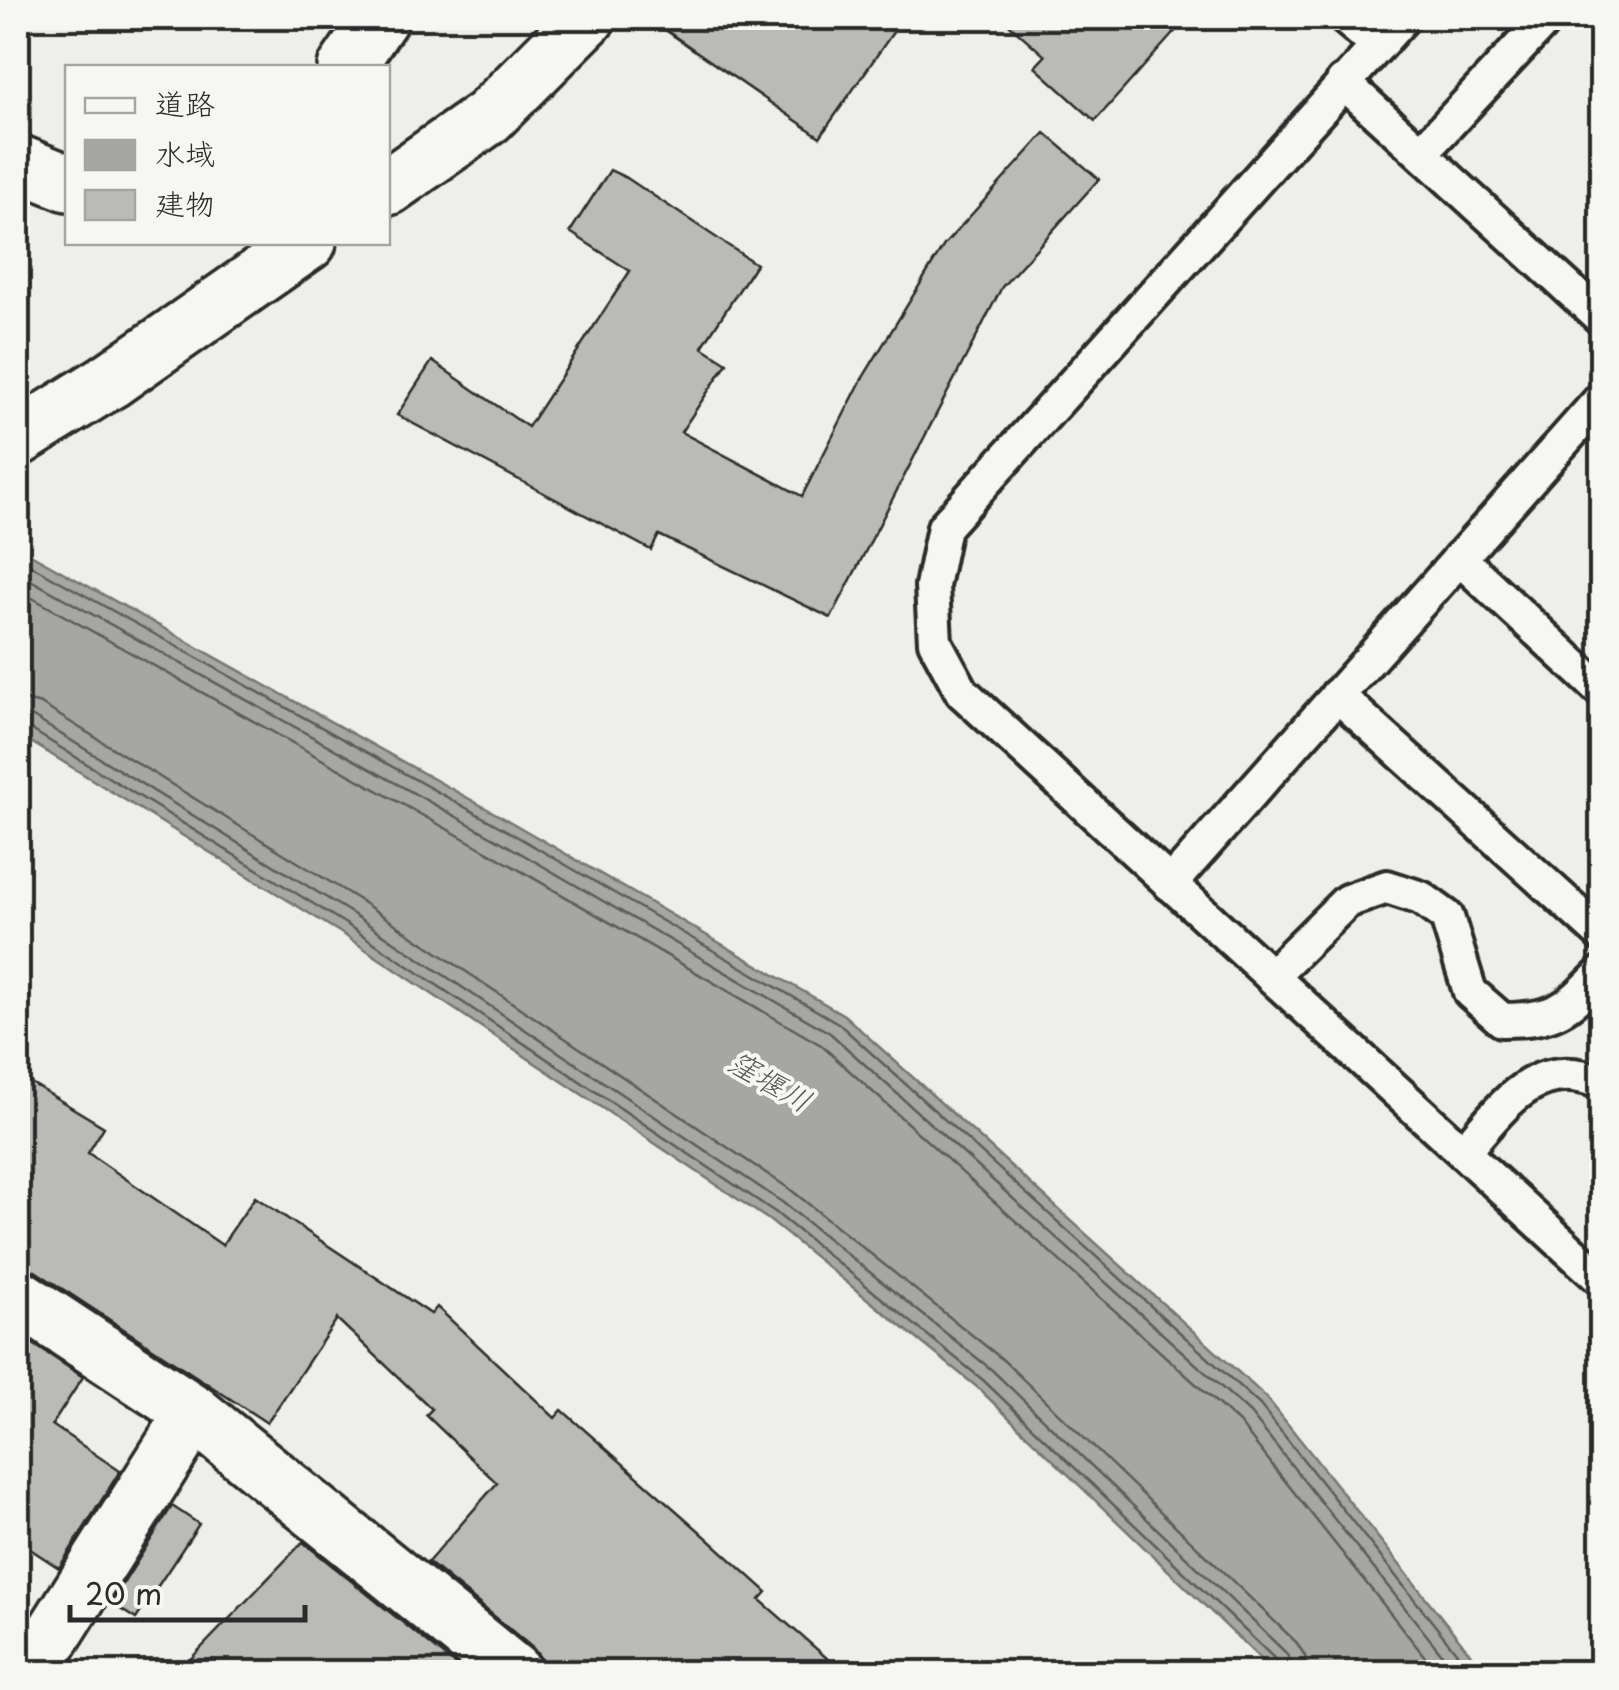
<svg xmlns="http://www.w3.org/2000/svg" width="1619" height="1690" font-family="'Playpen Sans','Klee One',sans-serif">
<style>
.water{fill:#a6a6a3;stroke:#757573;stroke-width:2.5}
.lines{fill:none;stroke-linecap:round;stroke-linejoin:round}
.shore{stroke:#5c5c5b;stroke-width:2.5}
.building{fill:#babab7;stroke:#2b2b2b;stroke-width:2.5}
.lane-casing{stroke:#2b2b2b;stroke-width:40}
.street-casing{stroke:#2b2b2b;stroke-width:62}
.secondary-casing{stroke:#2b2b2b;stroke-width:62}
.lane{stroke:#f6f6f2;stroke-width:32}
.street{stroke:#f6f6f2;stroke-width:55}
.secondary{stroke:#f6f6f2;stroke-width:55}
.labels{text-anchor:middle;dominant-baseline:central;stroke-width:8;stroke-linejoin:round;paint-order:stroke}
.water-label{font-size:30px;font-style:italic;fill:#565655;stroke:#f6f6f2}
</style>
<rect width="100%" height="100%" fill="#eeeeea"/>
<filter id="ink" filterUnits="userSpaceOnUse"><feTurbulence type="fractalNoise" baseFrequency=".01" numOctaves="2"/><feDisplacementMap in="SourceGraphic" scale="20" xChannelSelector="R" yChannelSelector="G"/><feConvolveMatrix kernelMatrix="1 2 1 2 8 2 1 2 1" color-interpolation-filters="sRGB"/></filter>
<g filter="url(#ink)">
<path class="water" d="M 18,547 L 509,821 L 844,1015 L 1267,1398 L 1485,1672 L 1274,1672 L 977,1387 L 769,1220 L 341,933 L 18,734 Z"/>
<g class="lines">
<g class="shore">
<path d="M 18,558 L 504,829 L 838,1023 L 1260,1405 L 1472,1672"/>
<path d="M 18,573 L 498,840 L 830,1033 L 1250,1413 L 1456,1672"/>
<path d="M 18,590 L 490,853 L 821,1045 L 1239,1423 L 1437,1672"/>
<path d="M 18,698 L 41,704 L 361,901 L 791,1190 L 1002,1359 L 1297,1643 L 1305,1656 L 1308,1672"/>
<path d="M 18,713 L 33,717 L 353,914 L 782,1202 L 992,1370 L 1285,1652 L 1291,1661 L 1293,1672"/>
<path d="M 18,726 L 27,727 L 346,924 L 775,1212 L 983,1380 L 1277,1661 L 1280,1672"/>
</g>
</g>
<g class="building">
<path d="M 648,18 L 903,18 L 820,137 Z"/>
<path d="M 1002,18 L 1187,18 L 1095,121 L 1035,67 L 1045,56 Z"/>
<path d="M 1045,133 L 1099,179 L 1002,287 L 831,618 L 659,535 L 651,550 L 397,415 L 432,361 L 528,427 L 630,271 L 570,232 L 610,170 L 627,178 L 756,264 L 702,347 L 727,363 L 681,432 L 802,496 L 862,379 L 944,245 Z"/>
<path d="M 18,1075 L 104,1127 L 88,1153 L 222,1245 L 255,1197 L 431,1314 L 437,1307 L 555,1418 L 562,1410 L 696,1528 L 767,1592 L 760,1600 L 843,1672 L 544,1672 L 542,1660 L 533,1648 L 428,1562 L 497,1483 L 426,1415 L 432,1409 L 337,1319 L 267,1423 L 35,1271 L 18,1266 Z"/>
<path d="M 18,1334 L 83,1377 L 52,1425 L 120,1471 L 59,1568 L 18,1541 Z"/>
<path d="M 172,1506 L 199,1524 L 136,1619 L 111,1603 Z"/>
<path d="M 303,1542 L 464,1672 L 178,1672 Z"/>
</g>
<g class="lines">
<g class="lane-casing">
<g id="lane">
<path d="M 1345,18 L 1376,44"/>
<path d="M 1403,18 L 944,527 L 932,586 L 935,642 L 962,692 L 1602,1280"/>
<path d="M 1343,82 L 1602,319"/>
<path d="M 1421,153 L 1547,18"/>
<path d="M 1459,558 L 1602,691"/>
<path d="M 1337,695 L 1602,935"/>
<path d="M 1170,884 L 1602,398"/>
<path d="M 1271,976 L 1347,901 L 1387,887 L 1421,898 L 1447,917 L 1470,992 L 1502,1020 C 1556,1020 1565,1010 1602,973"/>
<path d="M 1463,1152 C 1502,1108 1535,1054 1602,1083"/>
</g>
</g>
<g class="street-casing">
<g id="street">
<path d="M 346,68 L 380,18"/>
<path d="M 18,163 L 68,183"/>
<path d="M 18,438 L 111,380"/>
<path d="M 18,1297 L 194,1413 L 513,1672"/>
<path d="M 30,1672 L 194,1413"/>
</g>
</g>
<g class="secondary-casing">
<g id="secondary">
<path d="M 388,187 L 488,117 L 587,18"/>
<path d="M 111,380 L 308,242"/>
</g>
</g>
<use href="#lane" class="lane"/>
<use href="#street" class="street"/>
<use href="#secondary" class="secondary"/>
</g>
</g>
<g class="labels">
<g class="water-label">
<text transform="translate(771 1080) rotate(30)">窪堰川</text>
</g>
</g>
<rect width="1619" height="1690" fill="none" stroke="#f6f6f2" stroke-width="60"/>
<rect x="30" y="30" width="1559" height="1630" fill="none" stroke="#2b2b2b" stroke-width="4" filter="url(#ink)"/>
<rect x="65" y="65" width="325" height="180" fill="#f6f6f2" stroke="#a5a5a2" stroke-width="2.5"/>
<rect x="85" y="98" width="50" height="15" fill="#f6f6f2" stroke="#a5a5a2" stroke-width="2.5"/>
<text x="155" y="115" font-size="30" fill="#2b2b2b">道路</text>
<rect x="85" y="140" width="50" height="30" fill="#a6a6a3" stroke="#a5a5a2" stroke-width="2.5"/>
<text x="155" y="165" font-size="30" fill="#2b2b2b">水域</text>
<rect x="85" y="190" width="50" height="30" fill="#babab7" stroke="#a5a5a2" stroke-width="2.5"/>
<text x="155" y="215" font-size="30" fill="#2b2b2b">建物</text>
<path d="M70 1605v15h235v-15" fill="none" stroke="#2b2b2b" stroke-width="5"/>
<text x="85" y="1605" font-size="30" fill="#2b2b2b" stroke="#f6f6f2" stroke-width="8" paint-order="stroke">20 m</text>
</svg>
